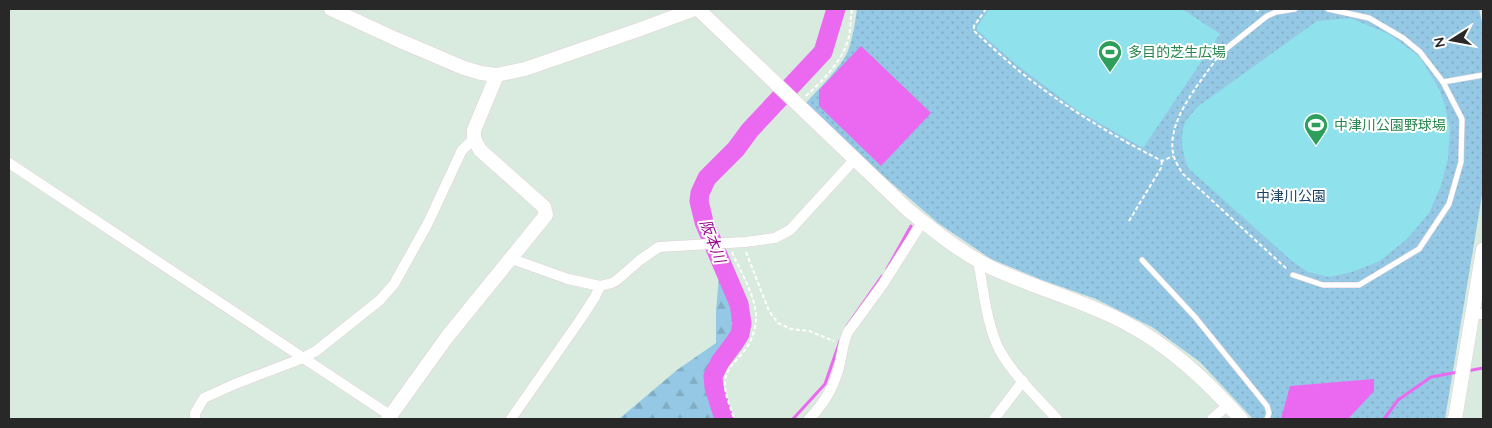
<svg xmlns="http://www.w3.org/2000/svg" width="1492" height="428" font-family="Quicksand,'Noto Sans JP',sans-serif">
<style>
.forest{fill:url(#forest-firs)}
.park{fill:url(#park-dots)}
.pitch{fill:#8fe1ec}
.water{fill:#eb69f1}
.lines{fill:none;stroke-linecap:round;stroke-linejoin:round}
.stream{stroke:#eb69f1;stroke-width:3}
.river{stroke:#eb69f1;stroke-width:19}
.service-casing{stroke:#e2cfd8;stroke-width:6}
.minor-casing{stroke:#e2cfd8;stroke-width:11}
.tertiary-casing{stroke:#e2cfd8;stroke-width:15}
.path{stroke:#fff;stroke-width:2;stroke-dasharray:4 2.5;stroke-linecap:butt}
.service{stroke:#fff;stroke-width:5}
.minor{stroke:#fff;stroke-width:10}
.tertiary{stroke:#fff;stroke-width:14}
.labels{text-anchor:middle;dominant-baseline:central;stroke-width:4;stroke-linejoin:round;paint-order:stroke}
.leisure-label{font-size:14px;fill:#27864d;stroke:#fff;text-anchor:start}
.park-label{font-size:14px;fill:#184066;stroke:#fff}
.water-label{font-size:15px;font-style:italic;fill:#9a0a96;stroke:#fff}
</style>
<defs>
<pattern id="forest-firs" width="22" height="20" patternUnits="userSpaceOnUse" patternTransform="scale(1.25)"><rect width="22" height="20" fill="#94c8e4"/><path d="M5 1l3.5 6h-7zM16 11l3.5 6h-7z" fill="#80acc4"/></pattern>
<pattern id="park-dots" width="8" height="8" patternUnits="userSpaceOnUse" patternTransform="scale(1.25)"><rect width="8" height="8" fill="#94c8e4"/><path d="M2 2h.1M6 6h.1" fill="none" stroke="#80acc4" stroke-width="1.8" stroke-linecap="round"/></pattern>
</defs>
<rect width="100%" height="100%" fill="#d9ebde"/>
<path class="forest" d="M 719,276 L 730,300 L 736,334 L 708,374 L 721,419 L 619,419 L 677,370 L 716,343 L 716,311 Z"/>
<path class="park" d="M 857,9 L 1479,9 L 1483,27 L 1483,189 L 1445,419 L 1253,419 L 1200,362 L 1152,327 L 1096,299 L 1042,280 L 991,259 L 938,223 L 881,174 L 806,103 C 819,88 840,69 848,51 C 853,37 855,23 857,9 Z"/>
<g class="pitch">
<path d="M 989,9 L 1182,9 L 1220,34 L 1143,148 L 1078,111 L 1013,62 L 977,30 L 977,27 Z"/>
<path d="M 1350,18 L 1389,34 L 1420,57 L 1439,89 L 1445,105 L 1450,129 L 1448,158 L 1441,186 L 1429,213 L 1408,238 L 1380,261 L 1352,272 L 1329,277 L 1308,272 L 1293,262 L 1188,168 C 1183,155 1179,138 1185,123 C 1187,118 1194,112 1197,107 L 1317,21 Z"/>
</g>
<g class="water">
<path d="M 861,46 L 931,113 L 881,166 L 819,106 L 819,90 Z"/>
<path d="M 1374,379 L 1374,391 L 1348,419 L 1281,419 L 1290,386 Z"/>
</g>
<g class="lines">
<g class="stream">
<path d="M 887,269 L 911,226"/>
<path d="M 847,326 L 882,276"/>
<path d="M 1467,371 L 1483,368"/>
<path d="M 793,419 L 825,384 L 840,341"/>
<path d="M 1384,419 L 1398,400 L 1431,377 L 1458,372"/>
</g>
<path class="river" d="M 724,419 L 714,387 L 713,376 L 720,362 L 735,342 L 740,334 L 742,323 L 739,304 L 704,222 L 699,201 L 700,193 L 707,178 L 736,149 L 750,130 L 823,52 L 836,9"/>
<g class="service-casing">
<g id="service">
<path d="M 1222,52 L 1267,16 L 1276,12 L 1295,9"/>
<path d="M 1443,82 L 1483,75"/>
<path d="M 1142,260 L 1195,317 L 1267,406 L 1269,413 L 1267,419"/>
<path d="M 1293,275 L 1323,285 L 1359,285 L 1419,249 L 1449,204 L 1461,162 L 1462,119 L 1443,82 L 1420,52 L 1403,38 L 1369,18 L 1328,9"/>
</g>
</g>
<g class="minor-casing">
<g id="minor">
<path d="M 9,163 L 391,416"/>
<path d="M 512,259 L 568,279 L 600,286 L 612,283 L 617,280 L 640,260 L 659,247 L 745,242 L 775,238 L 790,230 L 855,159"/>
<path d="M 978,260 C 983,287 987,328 1000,351 C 1014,376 1038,398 1057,419"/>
<path d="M 1473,314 L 1483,314"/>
<path d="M 195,419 L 195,413 L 204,398 L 235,384 L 303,358 L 316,351 L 380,300 L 394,284 L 428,223 L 462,150 L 474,139"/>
<path d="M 511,419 L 580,320 L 595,297 L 600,286"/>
<path d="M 809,419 C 822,406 833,388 838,371 C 842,358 842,344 848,332 L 883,284 L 923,221"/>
<path d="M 994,419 L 1023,381"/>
<path d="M 1212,419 L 1228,405"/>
</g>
</g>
<g class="tertiary-casing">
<g id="tertiary">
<path d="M 331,9 L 396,39 L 464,68 L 481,73 L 497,75 L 525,69 L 638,30 L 695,9"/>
<path d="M 698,9 L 908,210 C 935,231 961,253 992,268 C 1035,288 1081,300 1122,321 C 1169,345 1206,380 1241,419"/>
<path d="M 388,419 L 447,337 L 546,215 L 544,207 L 480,150 L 474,139 L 474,130 L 497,75"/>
<path d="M 1455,419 L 1483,250"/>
</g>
</g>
<g class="path">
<path d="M 986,9 L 974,26 L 974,31 C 993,48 1012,66 1032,81 C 1073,112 1117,138 1162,161 L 1173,156"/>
<path d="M 1255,9 L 1260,12"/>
<path d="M 1217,58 C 1200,83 1164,123 1174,157 C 1176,163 1180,169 1183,174 L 1288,270"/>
<path d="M 806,96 C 823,80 844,60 849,36 C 851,27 850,18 852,9"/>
<path d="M 1129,221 L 1161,168 L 1162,161"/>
<path d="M 732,252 C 740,271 758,300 756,321 C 755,330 751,343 745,350 C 737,361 726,367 725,382 C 724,394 731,408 734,419"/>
<path d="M 746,252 L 769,311 L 778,323 L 791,329 L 809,331 L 834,341"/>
</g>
<use href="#service" class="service"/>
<use href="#minor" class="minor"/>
<use href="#tertiary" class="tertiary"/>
</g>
<defs>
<g id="stadium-pin" transform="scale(1.25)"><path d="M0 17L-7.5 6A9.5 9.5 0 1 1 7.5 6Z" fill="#2e9e5b" stroke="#fff"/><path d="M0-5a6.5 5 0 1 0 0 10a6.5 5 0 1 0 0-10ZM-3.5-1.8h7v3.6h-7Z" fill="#fff"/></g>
</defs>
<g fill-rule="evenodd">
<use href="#stadium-pin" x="1110" y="52"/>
<use href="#stadium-pin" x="1316" y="125"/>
</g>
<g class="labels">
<g class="leisure-label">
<text x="1128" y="52">多目的芝生広場</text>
<text x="1334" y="125">中津川公園野球場</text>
</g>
<g class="park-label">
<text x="1291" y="196">中津川公園</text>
</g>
<g class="water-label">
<text transform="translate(713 241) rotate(69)">阪本川</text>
</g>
</g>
<rect width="1492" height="428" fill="none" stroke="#282828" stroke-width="20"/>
<g transform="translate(1452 40) rotate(259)" stroke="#ffffff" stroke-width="4" paint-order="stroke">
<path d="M0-4L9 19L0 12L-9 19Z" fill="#282828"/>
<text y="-8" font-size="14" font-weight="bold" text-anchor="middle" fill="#282828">N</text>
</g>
</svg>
